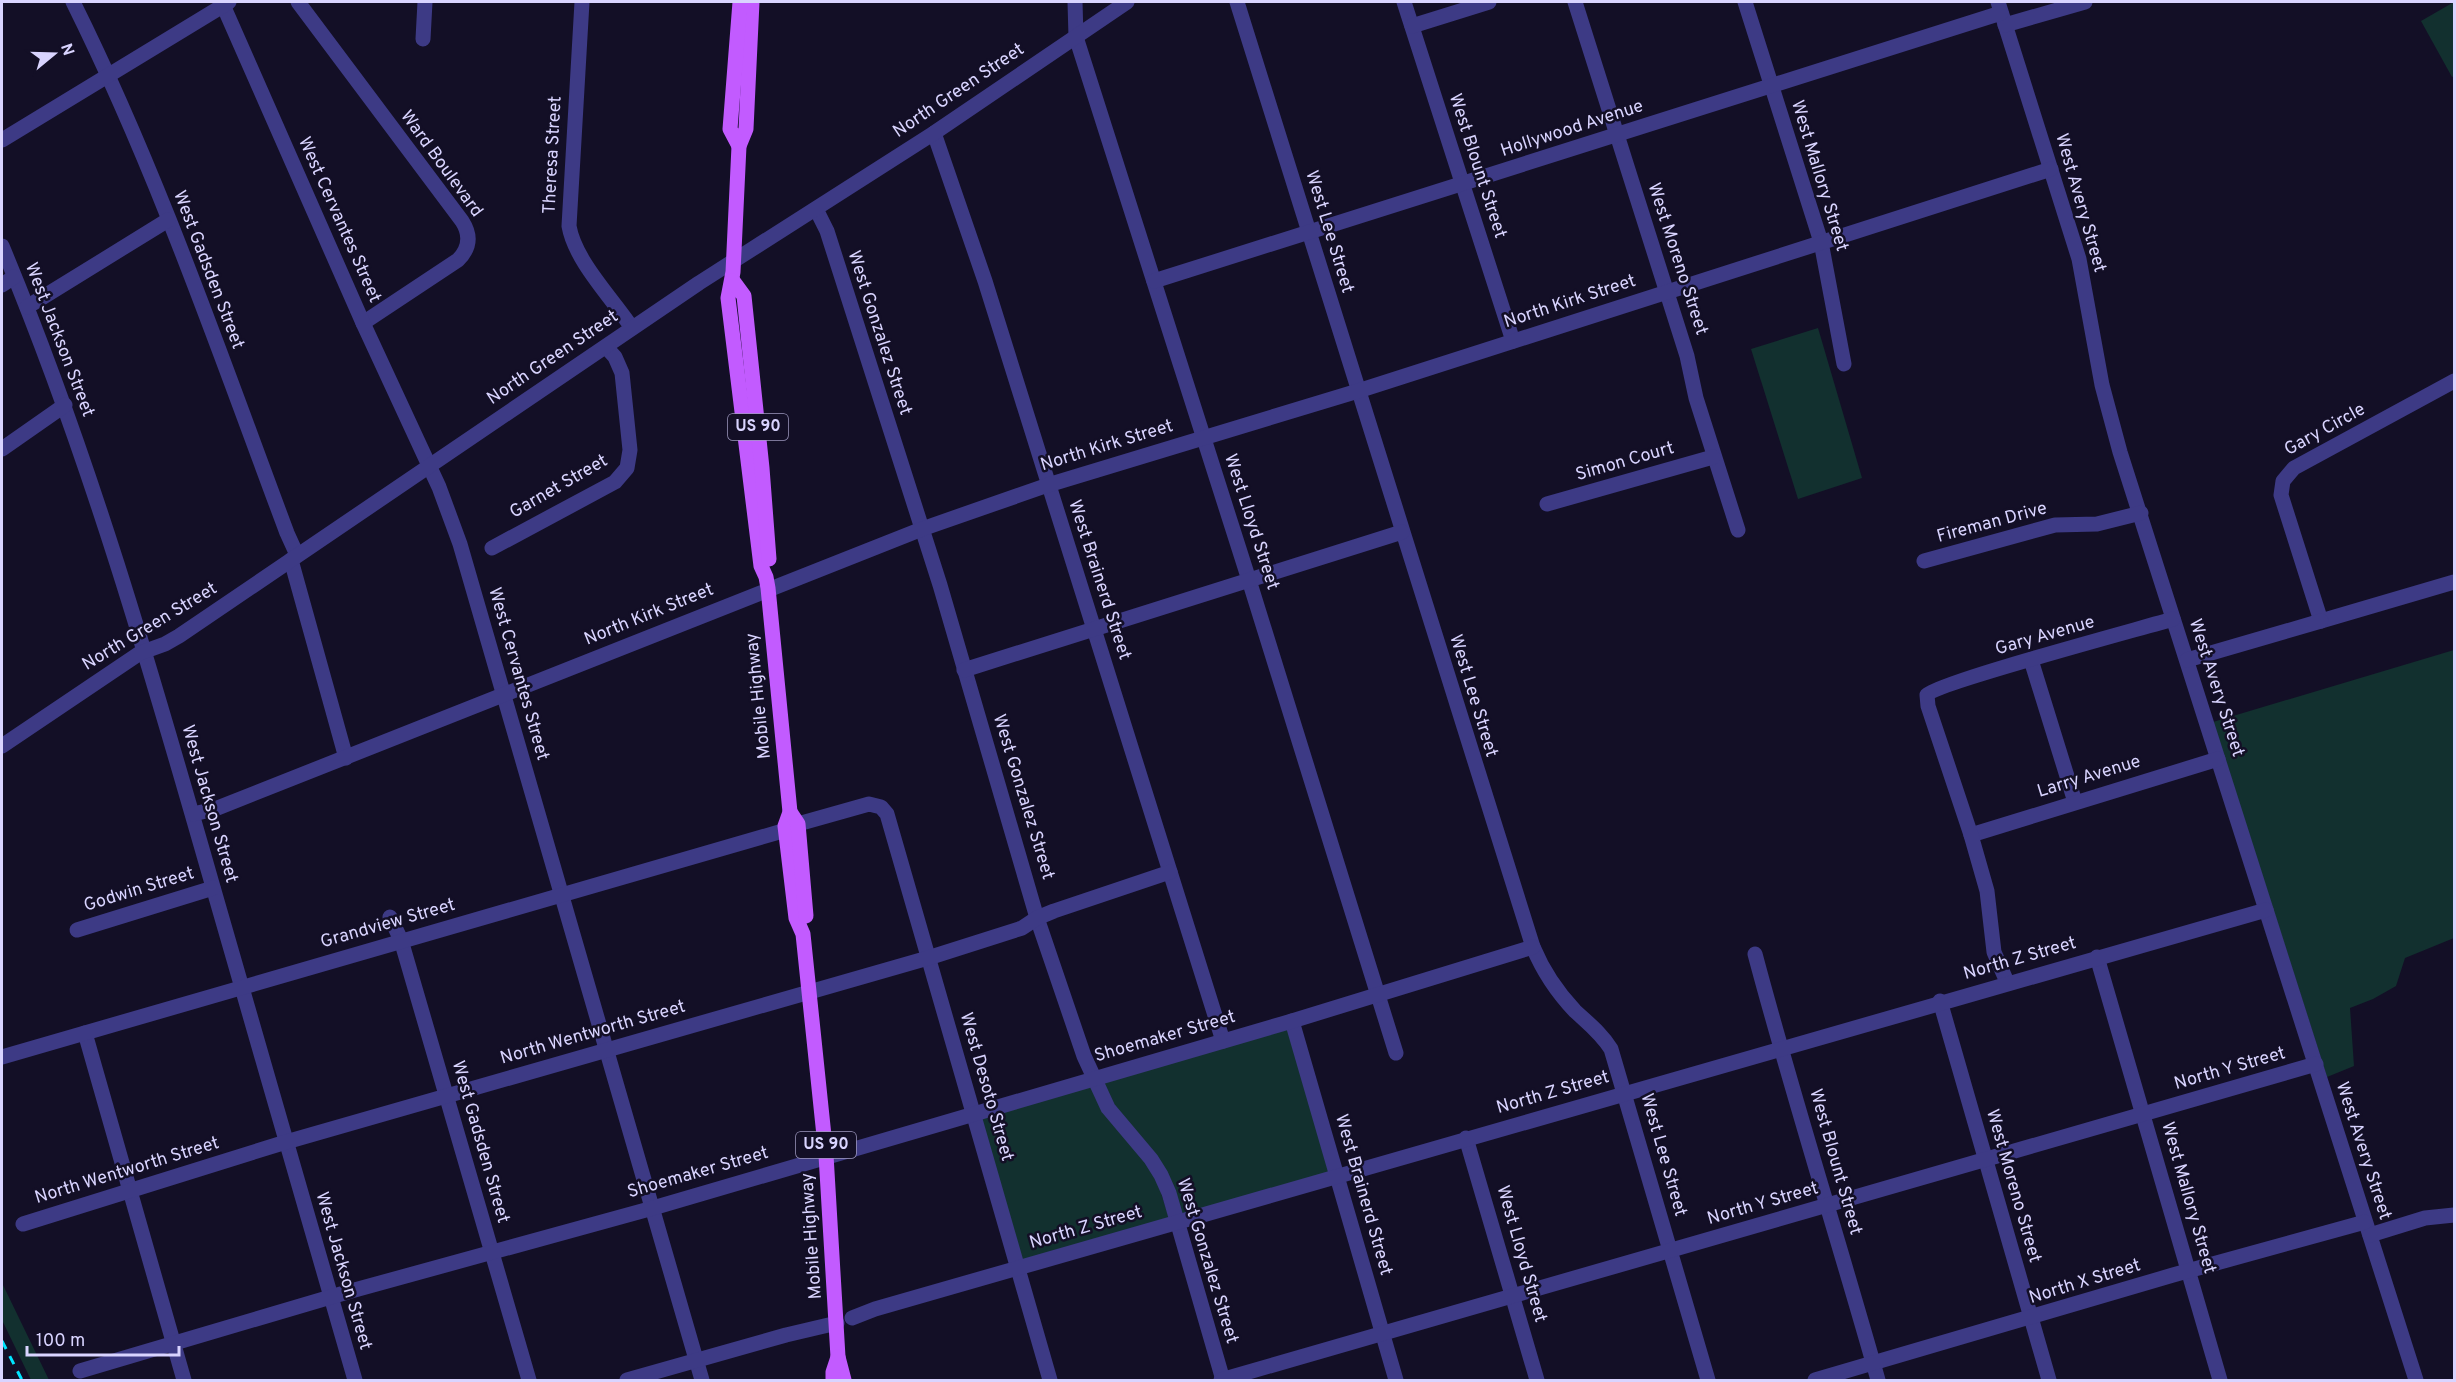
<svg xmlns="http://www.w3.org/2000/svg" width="2456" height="1382" font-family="Overpass,sans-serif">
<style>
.green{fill:#12302f}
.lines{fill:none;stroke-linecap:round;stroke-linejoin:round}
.minor{stroke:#3d3a85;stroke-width:15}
.major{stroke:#c25bff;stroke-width:15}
.rail{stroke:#00e5ff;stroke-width:3;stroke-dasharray:9 8;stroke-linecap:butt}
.labels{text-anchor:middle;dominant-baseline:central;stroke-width:5;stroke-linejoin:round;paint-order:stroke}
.shield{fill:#130f26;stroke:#9e99be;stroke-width:1.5}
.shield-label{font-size:16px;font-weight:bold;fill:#d9d4ff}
.street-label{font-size:18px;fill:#d9d4ff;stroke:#130f26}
</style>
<rect width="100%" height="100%" fill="#130f26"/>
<g class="green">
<path d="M 2454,2 L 2454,76 L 2452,77 L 2421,21 Z"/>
<path d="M 1818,328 L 1862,478 L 1798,499 L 1751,349 Z"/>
<path d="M 2454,650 L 2454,938 L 2405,958 L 2396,986 L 2373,999 L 2350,1008 L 2354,1066 L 2327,1077 L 2213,722 Z"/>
<path d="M 1287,1027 L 1330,1172 L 1181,1215 L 1113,1105 L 1101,1081 Z"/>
<path d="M 1090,1084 L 1156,1177 L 1169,1218 L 1022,1261 L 980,1116 Z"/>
<path d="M 2,1283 L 49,1380 L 31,1380 L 2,1320 Z"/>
</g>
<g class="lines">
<g class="minor">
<path d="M 73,2 C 158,173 220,354 287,533 L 297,555"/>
<path d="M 298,2 L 462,221 C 471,235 470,248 458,260 L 363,323"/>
<path d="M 582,2 L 569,226 C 575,261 612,298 632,328"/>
<path d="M 1075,2 L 1076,37 L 1249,580 L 1396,1053"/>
<path d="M 1237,2 L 1533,947 C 1543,971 1557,992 1575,1011 C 1588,1023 1601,1033 1611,1049 L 1708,1380"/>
<path d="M 1404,2 L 1513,341"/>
<path d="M 1575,2 L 1687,356 L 1696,398 L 1738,530"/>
<path d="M 1745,2 L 1821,242 L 1844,364"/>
<path d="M 1998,2 L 2079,259 L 2102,385 L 2120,452 L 2416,1380"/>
<path d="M 223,5 L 363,323 L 439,487 L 460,544 L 702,1380"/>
<path d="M 2005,25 L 2085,2"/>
<path d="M 1412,26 L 1489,2"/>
<path d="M 423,39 L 425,2"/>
<path d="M 934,133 L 985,281 L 1223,1041"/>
<path d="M 2,140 L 229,2"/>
<path d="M 816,209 L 827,231 L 940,585 L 1037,918 L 1084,1056 L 1108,1108 L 1151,1159 L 1161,1175 L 1169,1193 L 1223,1380"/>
<path d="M 2,246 C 89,454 151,670 213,887 C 260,1051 308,1216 355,1380"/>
<path d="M 1154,281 L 2001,13"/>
<path d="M 2,285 L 14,277"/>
<path d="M 27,307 L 168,220"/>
<path d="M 2454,381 L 2294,468 L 2283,481 L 2281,495 L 2321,621 L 2454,582"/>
<path d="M 2,449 L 65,405"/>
<path d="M 1547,504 L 1713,457"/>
<path d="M 492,548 L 615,482 L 627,468 L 630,450 L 622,373 L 615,357 L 606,347"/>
<path d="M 291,560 L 346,758"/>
<path d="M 1924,561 L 2055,525 L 2097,524 L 2141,513"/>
<path d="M 2031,660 L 2075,802"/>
<path d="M 2187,660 L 2321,621"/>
<path d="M 964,670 L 1402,532"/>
<path d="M 2,746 L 140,653 L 165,644 L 179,636 L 699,283 L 934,133 L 1127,2"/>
<path d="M 193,814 L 215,809 L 922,529 L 1048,485 L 1358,391 L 2051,169"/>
<path d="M 798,824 L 869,804 L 881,807 L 887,814 L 1050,1380"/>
<path d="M 1971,835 L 2218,759"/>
<path d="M 390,917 L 401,940 L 529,1380"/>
<path d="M 77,930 L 213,888"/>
<path d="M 1755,954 C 1793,1097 1838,1238 1878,1380"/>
<path d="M 2097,957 L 2220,1380"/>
<path d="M 2007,982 L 1994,952 L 1987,891 L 1971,835 L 1928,706 L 1927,695 C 1936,683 2143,628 2173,619"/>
<path d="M 1940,1001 L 2049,1380"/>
<path d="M 1292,1021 L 1396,1380"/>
<path d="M 85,1033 L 184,1380"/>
<path d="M 2,1057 L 786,830"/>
<path d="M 1466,1138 L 1537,1380"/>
<path d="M 23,1224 L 286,1142 L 928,958 L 1022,928 L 1037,918 L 1054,911 L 1170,872"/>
<path d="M 2370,1235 L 2425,1218 L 2454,1215"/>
<path d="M 852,1318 L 875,1309 C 1338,1175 1801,1040 2266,910"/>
<path d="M 80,1371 L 351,1291 L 653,1208 L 1292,1021 L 1533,947"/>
<path d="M 627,1380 L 786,1335 L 837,1323"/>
<path d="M 1221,1380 L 2316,1064"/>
<path d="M 1815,1380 L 2173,1275 L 2365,1222"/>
</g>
<g class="major">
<path d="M 752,2 L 746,129 L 739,146 L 733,272 L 728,298 L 761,566 L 766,577 L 768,588 L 790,812 L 785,826 L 796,918 L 803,934 L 826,1155 L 838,1357 L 844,1380"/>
<path d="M 739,146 L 730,129 L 740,2"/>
<path d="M 733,281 L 744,296 L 762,468 L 769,559"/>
<path d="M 790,812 L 798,824 L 806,916"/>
<path d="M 833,1380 L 833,1372 L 838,1357"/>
</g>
<path class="rail" d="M 2,1341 L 22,1380"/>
</g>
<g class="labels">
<g class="shield">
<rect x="728" y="414" width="60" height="26" rx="4.5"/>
<rect x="796" y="1132" width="60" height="26" rx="4.5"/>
</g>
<g class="shield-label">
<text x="758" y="427">US 90</text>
<text x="826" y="1145">US 90</text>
</g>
<g class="street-label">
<text transform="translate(959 91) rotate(-34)">North Green Street</text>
<text transform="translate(1572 129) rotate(-18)">Hollywood Avenue</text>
<text transform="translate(553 155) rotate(-87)">Theresa Street</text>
<text transform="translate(441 164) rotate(54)">Ward Boulevard</text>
<text transform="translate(1477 166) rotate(72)">West Blount Street</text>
<text transform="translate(1819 176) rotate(73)">West Mallory Street</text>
<text transform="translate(2080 203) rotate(74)">West Avery Street</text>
<text transform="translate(339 220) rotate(66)">West Cervantes Street</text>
<text transform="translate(1329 232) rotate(73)">West Lee Street</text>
<text transform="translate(1677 259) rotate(72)">West Moreno Street</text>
<text transform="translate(208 270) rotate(69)">West Gadsden Street</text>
<text transform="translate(1570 302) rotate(-18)">North Kirk Street</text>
<text transform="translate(879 333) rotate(72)">West Gonzalez Street</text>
<text transform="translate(59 340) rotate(69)">West Jackson Street</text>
<text transform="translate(553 358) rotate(-34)">North Green Street</text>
<text transform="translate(2325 430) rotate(-29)">Gary Circle</text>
<text transform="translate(1107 446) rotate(-17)">North Kirk Street</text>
<text transform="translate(1625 462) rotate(-16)">Simon Court</text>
<text transform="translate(559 487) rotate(-30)">Garnet Street</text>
<text transform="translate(1251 522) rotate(72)">West Lloyd Street</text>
<text transform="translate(1992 523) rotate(-15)">Fireman Drive</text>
<text transform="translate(1099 580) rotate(72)">West Brainerd Street</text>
<text transform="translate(649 615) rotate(-22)">North Kirk Street</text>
<text transform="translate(150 627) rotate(-31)">North Green Street</text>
<text transform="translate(2045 636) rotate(-16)">Gary Avenue</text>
<text transform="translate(518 674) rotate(74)">West Cervantes Street</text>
<text transform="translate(2216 688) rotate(72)">West Avery Street</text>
<text transform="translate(759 696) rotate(-96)">Mobile Highway</text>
<text transform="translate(1473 696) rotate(73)">West Lee Street</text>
<text transform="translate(2089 777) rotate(-17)">Larry Avenue</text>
<text transform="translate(1023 797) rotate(73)">West Gonzalez Street</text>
<text transform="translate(209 804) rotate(74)">West Jackson Street</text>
<text transform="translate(139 890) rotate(-17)">Godwin Street</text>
<text transform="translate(388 924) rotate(-16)">Grandview Street</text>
<text transform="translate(2020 959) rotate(-16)">North Z Street</text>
<text transform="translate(593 1033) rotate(-16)">North Wentworth Street</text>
<text transform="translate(1165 1037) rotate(-16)">Shoemaker Street</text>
<text transform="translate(2230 1069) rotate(-16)">North Y Street</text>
<text transform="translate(986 1087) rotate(74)">West Desoto Street</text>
<text transform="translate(1553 1093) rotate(-16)">North Z Street</text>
<text transform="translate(480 1142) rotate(74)">West Gadsden Street</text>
<text transform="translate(2363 1151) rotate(72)">West Avery Street</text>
<text transform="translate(1663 1155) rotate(74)">West Lee Street</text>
<text transform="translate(1835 1162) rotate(74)">West Blount Street</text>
<text transform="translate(127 1171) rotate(-17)">North Wentworth Street</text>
<text transform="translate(698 1173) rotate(-16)">Shoemaker Street</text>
<text transform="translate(2013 1186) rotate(74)">West Moreno Street</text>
<text transform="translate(1363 1195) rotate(74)">West Brainerd Street</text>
<text transform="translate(2188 1198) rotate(74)">West Mallory Street</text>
<text transform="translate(1763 1204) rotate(-16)">North Y Street</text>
<text transform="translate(1086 1228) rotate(-16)">North Z Street</text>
<text transform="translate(812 1236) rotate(-94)">Mobile Highway</text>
<text transform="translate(1521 1254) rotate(74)">West Lloyd Street</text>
<text transform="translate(1207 1261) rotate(73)">West Gonzalez Street</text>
<text transform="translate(343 1271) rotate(74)">West Jackson Street</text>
<text transform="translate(2085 1282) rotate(-17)">North X Street</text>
</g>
</g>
<rect width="2456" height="1382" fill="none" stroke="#d9d4ff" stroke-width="6"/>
<g transform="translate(54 54) rotate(71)" stroke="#130f26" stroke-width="4.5" paint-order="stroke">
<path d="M0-4.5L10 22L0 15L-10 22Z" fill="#d9d4ff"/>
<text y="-9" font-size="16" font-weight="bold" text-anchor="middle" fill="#d9d4ff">N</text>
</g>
<path d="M27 1346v9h152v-9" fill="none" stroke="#d9d4ff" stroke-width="3"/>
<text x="36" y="1346" font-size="18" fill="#d9d4ff" stroke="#130f26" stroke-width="4.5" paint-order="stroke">100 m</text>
</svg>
